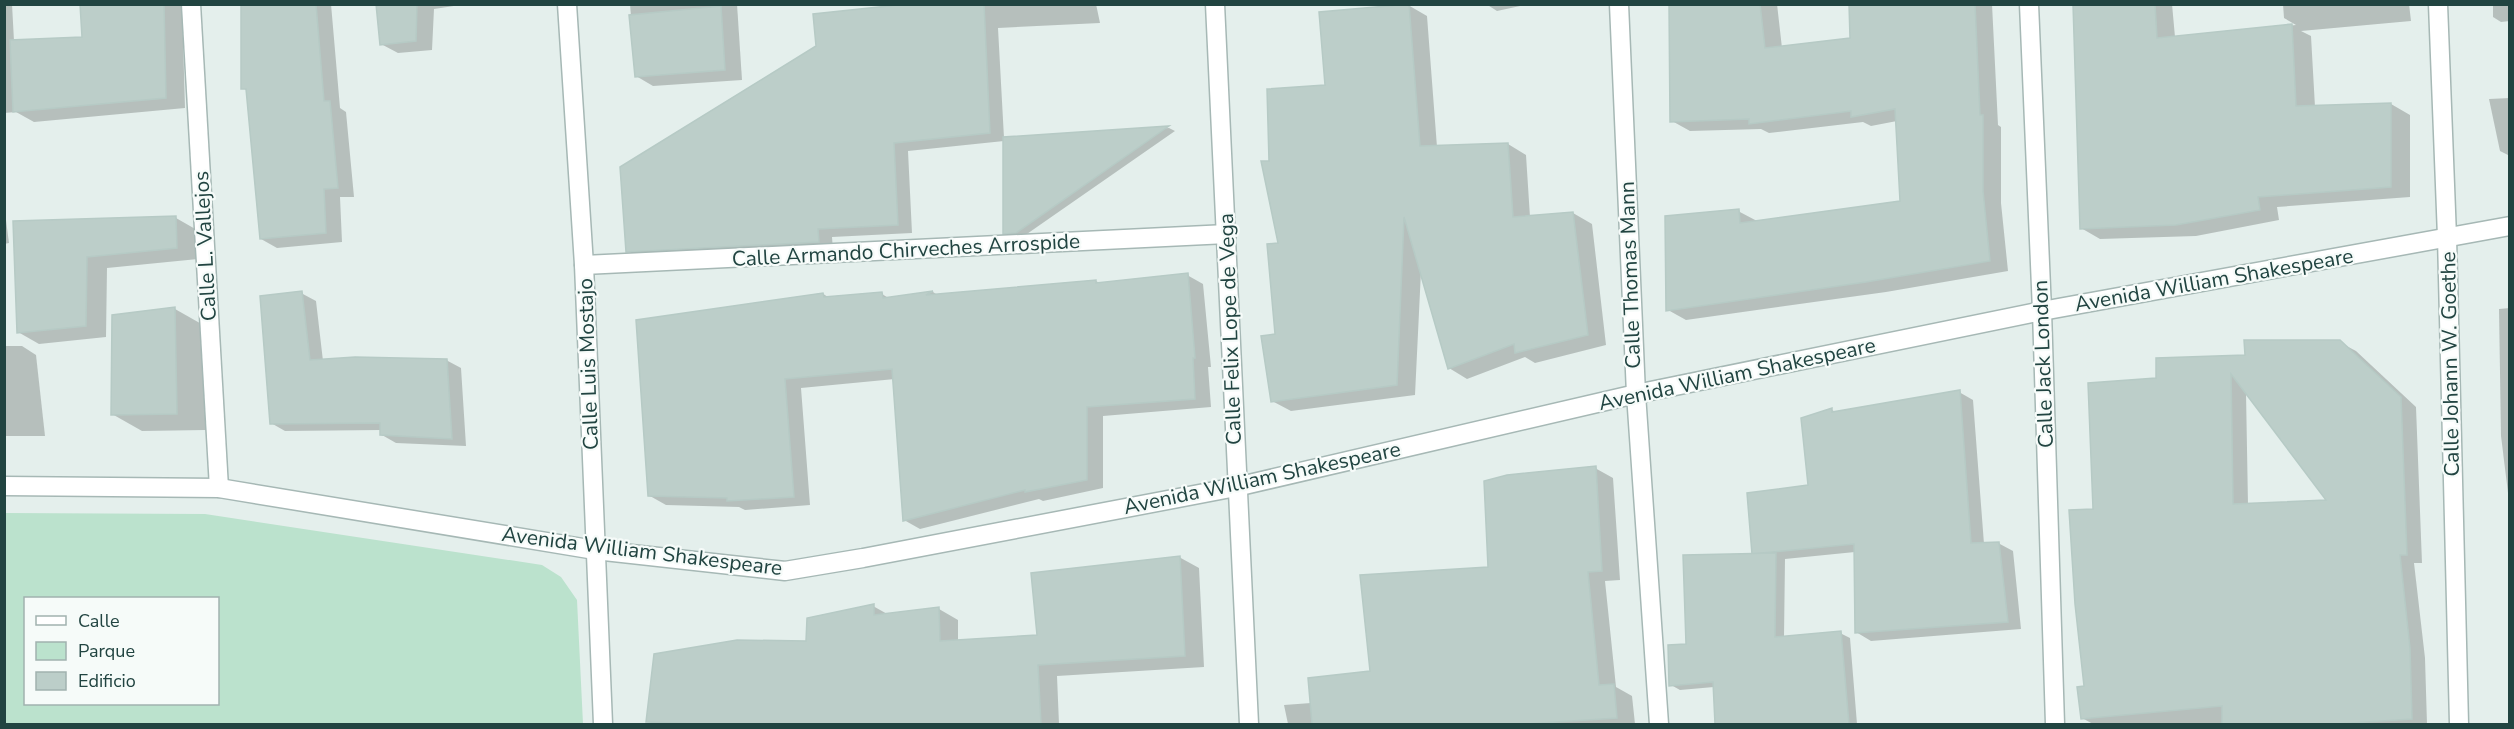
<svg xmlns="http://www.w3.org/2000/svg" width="2514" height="729" font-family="'Nunito Sans',sans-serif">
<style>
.green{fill:#bbe2cd;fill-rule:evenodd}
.shadow{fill:#0003;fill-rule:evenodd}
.building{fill:#bccec9;stroke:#b6cac5;stroke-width:1.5;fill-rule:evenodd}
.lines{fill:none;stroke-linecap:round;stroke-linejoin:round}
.minor-casing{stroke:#a6b8b5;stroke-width:21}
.minor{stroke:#fff;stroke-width:18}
.labels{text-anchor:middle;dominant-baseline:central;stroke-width:4.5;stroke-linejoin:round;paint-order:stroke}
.street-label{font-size:21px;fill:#214441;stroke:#f6fbf9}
</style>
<rect width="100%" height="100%" fill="#e4efec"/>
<path class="green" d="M 5,513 L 205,514 L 542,565 L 561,577 L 577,600 L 583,724 L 5,724 ZM 26,598 L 218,598 L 218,704 L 26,704 Z"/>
<g class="shadow">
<path d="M 4,4 L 12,4 L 14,41 L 83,39 L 82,5 L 182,4 L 185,108 L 34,122 L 16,112 L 4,113 Z"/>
<path d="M 243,4 L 331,4 L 340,108 L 346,112 L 354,197 L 340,197 L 342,242 L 277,248 L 261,239 L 248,91 L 243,88 Z"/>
<path d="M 377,4 L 467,4 L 434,9 L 432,50 L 398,53 L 381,44 Z"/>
<path d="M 630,4 L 737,4 L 742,80 L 653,86 L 636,76 Z"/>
<path d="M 909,4 L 1096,4 L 1100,23 L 998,28 L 1004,138 L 1169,128 L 1175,131 L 1024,236 L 1012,237 L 1004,233 L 1004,141 L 908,151 L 912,233 L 832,237 L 833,250 L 643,259 L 628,251 Z"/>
<path d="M 1486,4 L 1530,4 L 1497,11 Z"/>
<path d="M 1670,4 L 1777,4 L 1782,48 L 1851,40 L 1851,4 L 1992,4 L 1998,125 L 2001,127 L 2001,203 L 2008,271 L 1886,292 L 1686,320 L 1668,310 L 1738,211 L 1757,221 L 1902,202 L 1897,121 L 1871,126 L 1863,122 L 1769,133 L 1761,129 L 1690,131 L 1672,121 Z"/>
<path d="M 2075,4 L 2172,4 L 2175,37 L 2296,25 L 2284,18 L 2283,4 L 2409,4 L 2411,21 L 2301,31 L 2311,36 L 2315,107 L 2391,104 L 2410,115 L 2410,197 L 2277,207 L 2279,220 L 2196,236 L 2100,239 L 2081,228 Z"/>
<path d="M 2493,4 L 2510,4 L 2510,21 L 2501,22 L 2493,17 Z"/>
<path d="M 1408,5 L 1427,16 L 1437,147 L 1508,144 L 1526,155 L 1530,217 L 1573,213 L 1592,224 L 1606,345 L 1535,363 L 1525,357 L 1467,379 L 1449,368 L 1421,271 L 1415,395 L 1291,411 L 1272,401 L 1280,244 L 1270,162 L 1327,86 Z"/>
<path d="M 2510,98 L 2510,156 L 2500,151 L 2489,99 Z"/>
<path d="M 4,205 L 9,243 L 4,244 Z"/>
<path d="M 176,218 L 197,230 L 198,259 L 107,268 L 106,337 L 39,344 L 18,332 L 14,222 Z"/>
<path d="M 1187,275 L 1203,284 L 1211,367 L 1208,367 L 1211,407 L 1103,416 L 1103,488 L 1043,501 L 1039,499 L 920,529 L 904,520 L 895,379 L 801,388 L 810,505 L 745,510 L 739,507 L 666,505 L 650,496 L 823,294 L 830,298 L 882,294 L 890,299 L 933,292 L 939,296 L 1096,281 L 1101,284 Z"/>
<path d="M 301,293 L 316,301 L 323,361 L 446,360 L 461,368 L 466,446 L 396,443 L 382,435 L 382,430 L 285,431 L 271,423 Z"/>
<path d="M 2510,308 L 2510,509 L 2501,436 L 2499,309 Z"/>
<path d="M 175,309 L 205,326 L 206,430 L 142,431 L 112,414 L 114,316 Z"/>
<path d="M 2339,342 L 2356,351 L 2416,407 L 2422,563 L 2414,563 L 2425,658 L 2427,724 L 2093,724 L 2082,718 L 2095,510 L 2158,379 L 2247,356 ZM 2246,392 L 2329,502 L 2248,505 Z"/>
<path d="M 4,346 L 22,346 L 36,355 L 45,436 L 4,436 Z"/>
<path d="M 1959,392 L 1973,400 L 1984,544 L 1998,543 L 2013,551 L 2021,629 L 1871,641 L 1856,632 L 1855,552 L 1785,559 L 1784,637 L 1840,633 L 1850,638 L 1857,724 L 1717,724 L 1714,687 L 1680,690 L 1671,685 L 1687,645 L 1809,486 L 1832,410 L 1837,413 Z"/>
<path d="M 1595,468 L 1613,478 L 1620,580 L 1605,581 L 1616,687 L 1632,696 L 1635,724 L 1288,724 L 1284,705 L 1311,703 L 1372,673 L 1490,569 Z"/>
<path d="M 1179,557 L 1199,568 L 1204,667 L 1057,676 L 1059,724 L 654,724 L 648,721 L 808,643 L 873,606 L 889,615 L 939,609 L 958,620 L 958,641 L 1038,636 Z"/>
</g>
<g class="building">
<path d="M 80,4 L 164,4 L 166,98 L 13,112 L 10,40 L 82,37 Z"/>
<path d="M 241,4 L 316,4 L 324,101 L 330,101 L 338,188 L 324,189 L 326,233 L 260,239 L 246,89 L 241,89 Z"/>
<path d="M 376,4 L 417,4 L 416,41 L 380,45 Z"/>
<path d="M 907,4 L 984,4 L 990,133 L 894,143 L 898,225 L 818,229 L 819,242 L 626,252 L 620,167 L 816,46 L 813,14 Z"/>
<path d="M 1409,4 L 1420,146 L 1508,143 L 1513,217 L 1573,212 L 1588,335 L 1515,353 L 1514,344 L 1448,369 L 1404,217 L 1397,385 L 1271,402 L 1261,336 L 1275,334 L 1267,244 L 1278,243 L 1261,161 L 1269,161 L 1267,89 L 1325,85 L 1319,12 Z"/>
<path d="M 1669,4 L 1760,4 L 1765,48 L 1850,38 L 1849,4 L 1975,4 L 1980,115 L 1983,115 L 1983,191 L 1990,261 L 1866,282 L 1666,311 L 1665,216 L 1739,209 L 1740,223 L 1900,201 L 1895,109 L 1851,117 L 1851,111 L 1749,124 L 1749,119 L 1670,122 Z"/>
<path d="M 2073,4 L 2155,4 L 2157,38 L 2292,24 L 2296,106 L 2391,103 L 2391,187 L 2258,197 L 2260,210 L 2176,225 L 2080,229 Z"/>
<path d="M 721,6 L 725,70 L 635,77 L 629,15 Z"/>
<path d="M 1169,126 L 1016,233 L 1003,234 L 1003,137 Z"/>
<path d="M 176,216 L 177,248 L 87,257 L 86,326 L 17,333 L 13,221 Z"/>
<path d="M 1188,273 L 1195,358 L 1193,358 L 1195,399 L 1087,407 L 1087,480 L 1025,492 L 1025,490 L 903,521 L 892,369 L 785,379 L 794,497 L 727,501 L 727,498 L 648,496 L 636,320 L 823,293 L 824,297 L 882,292 L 883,298 L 933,291 L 926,295 L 1096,280 L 1096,283 Z"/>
<path d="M 302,291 L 310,360 L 355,357 L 447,359 L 452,439 L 380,435 L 380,423 L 270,424 L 260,296 Z"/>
<path d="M 175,307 L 177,414 L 111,415 L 112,315 Z"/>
<path d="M 2244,340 L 2340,340 L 2401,397 L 2407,555 L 2400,555 L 2410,648 L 2412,719 L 2336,724 L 2222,724 L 2222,706 L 2081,719 L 2077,687 L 2084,686 L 2075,604 L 2069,510 L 2093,509 L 2088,383 L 2156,378 L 2156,358 L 2245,355 ZM 2231,374 L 2326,500 L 2233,504 Z"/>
<path d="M 1960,390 L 1971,543 L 1999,542 L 2008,622 L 1855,633 L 1854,544 L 1752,554 L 1747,493 L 1808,485 L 1801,418 L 1832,408 L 1832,412 Z"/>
<path d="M 1596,466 L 1602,571 L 1588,572 L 1599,685 L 1614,684 L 1617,718 L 1526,724 L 1312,724 L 1308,678 L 1370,671 L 1360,575 L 1488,567 L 1484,481 L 1507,475 Z"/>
<path d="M 1776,553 L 1775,637 L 1841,631 L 1849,724 L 1715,724 L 1713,682 L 1669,686 L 1668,645 L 1686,644 L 1683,555 Z"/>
<path d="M 1180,556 L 1185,656 L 1038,665 L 1041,724 L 698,724 L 646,722 L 654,654 L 737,640 L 806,641 L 807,618 L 874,604 L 874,615 L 939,607 L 940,641 L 1037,635 L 1031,573 Z"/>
</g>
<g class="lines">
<g class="minor-casing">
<g id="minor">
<path d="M 191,4 L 219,488"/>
<path d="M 567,4 L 584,265 L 603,724"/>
<path d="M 1215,4 C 1227,244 1236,485 1249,724"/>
<path d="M 1619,4 L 1636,394 L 1659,724"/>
<path d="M 2029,4 L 2042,311 L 2055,724"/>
<path d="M 2438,4 L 2447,237 L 2459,724"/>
<path d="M 584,265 L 1227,234"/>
<path d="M 4,486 L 219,488 L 595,550 L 785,571 L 863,558 L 1236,487 L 1636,394 L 2042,311 L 2510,226"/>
</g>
</g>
<use href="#minor" class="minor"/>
</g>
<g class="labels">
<g class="street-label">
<text transform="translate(205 246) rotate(-93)">Calle L. Vallejos</text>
<text transform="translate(906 250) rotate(-3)">Calle Armando Chirveches Arrospide</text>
<text transform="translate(1630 275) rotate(-92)">Calle Thomas Mann</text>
<text transform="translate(2214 280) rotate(-10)">Avenida William Shakespeare</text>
<text transform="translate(1230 329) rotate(-92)">Calle Felix Lope de Vega</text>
<text transform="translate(588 364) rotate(-92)">Calle Luis Mostajo</text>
<text transform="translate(2043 364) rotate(-92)">Calle Jack London</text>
<text transform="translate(2450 364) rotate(-91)">Calle Johann W. Goethe</text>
<text transform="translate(1737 374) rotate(-12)">Avenida William Shakespeare</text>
<text transform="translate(1262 478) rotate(-12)">Avenida William Shakespeare</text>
<text transform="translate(642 551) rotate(7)">Avenida William Shakespeare</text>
</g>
</g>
<rect width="2514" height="729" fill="none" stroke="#214441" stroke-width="12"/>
<rect x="24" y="597" width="195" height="108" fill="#f6fbf9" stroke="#a1b2af" stroke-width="1.5"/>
<rect x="36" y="616" width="30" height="9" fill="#ffffff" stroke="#a1b2af" stroke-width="1.5"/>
<text x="78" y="627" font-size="18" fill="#214441">Calle</text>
<rect x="36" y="642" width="30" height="18" fill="#bbe2cd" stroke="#a1b2af" stroke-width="1.5"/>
<text x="78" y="657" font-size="18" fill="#214441">Parque</text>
<rect x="36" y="672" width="30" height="18" fill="#bccec9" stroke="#a1b2af" stroke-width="1.5"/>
<text x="78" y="687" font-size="18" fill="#214441">Edificio</text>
</svg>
